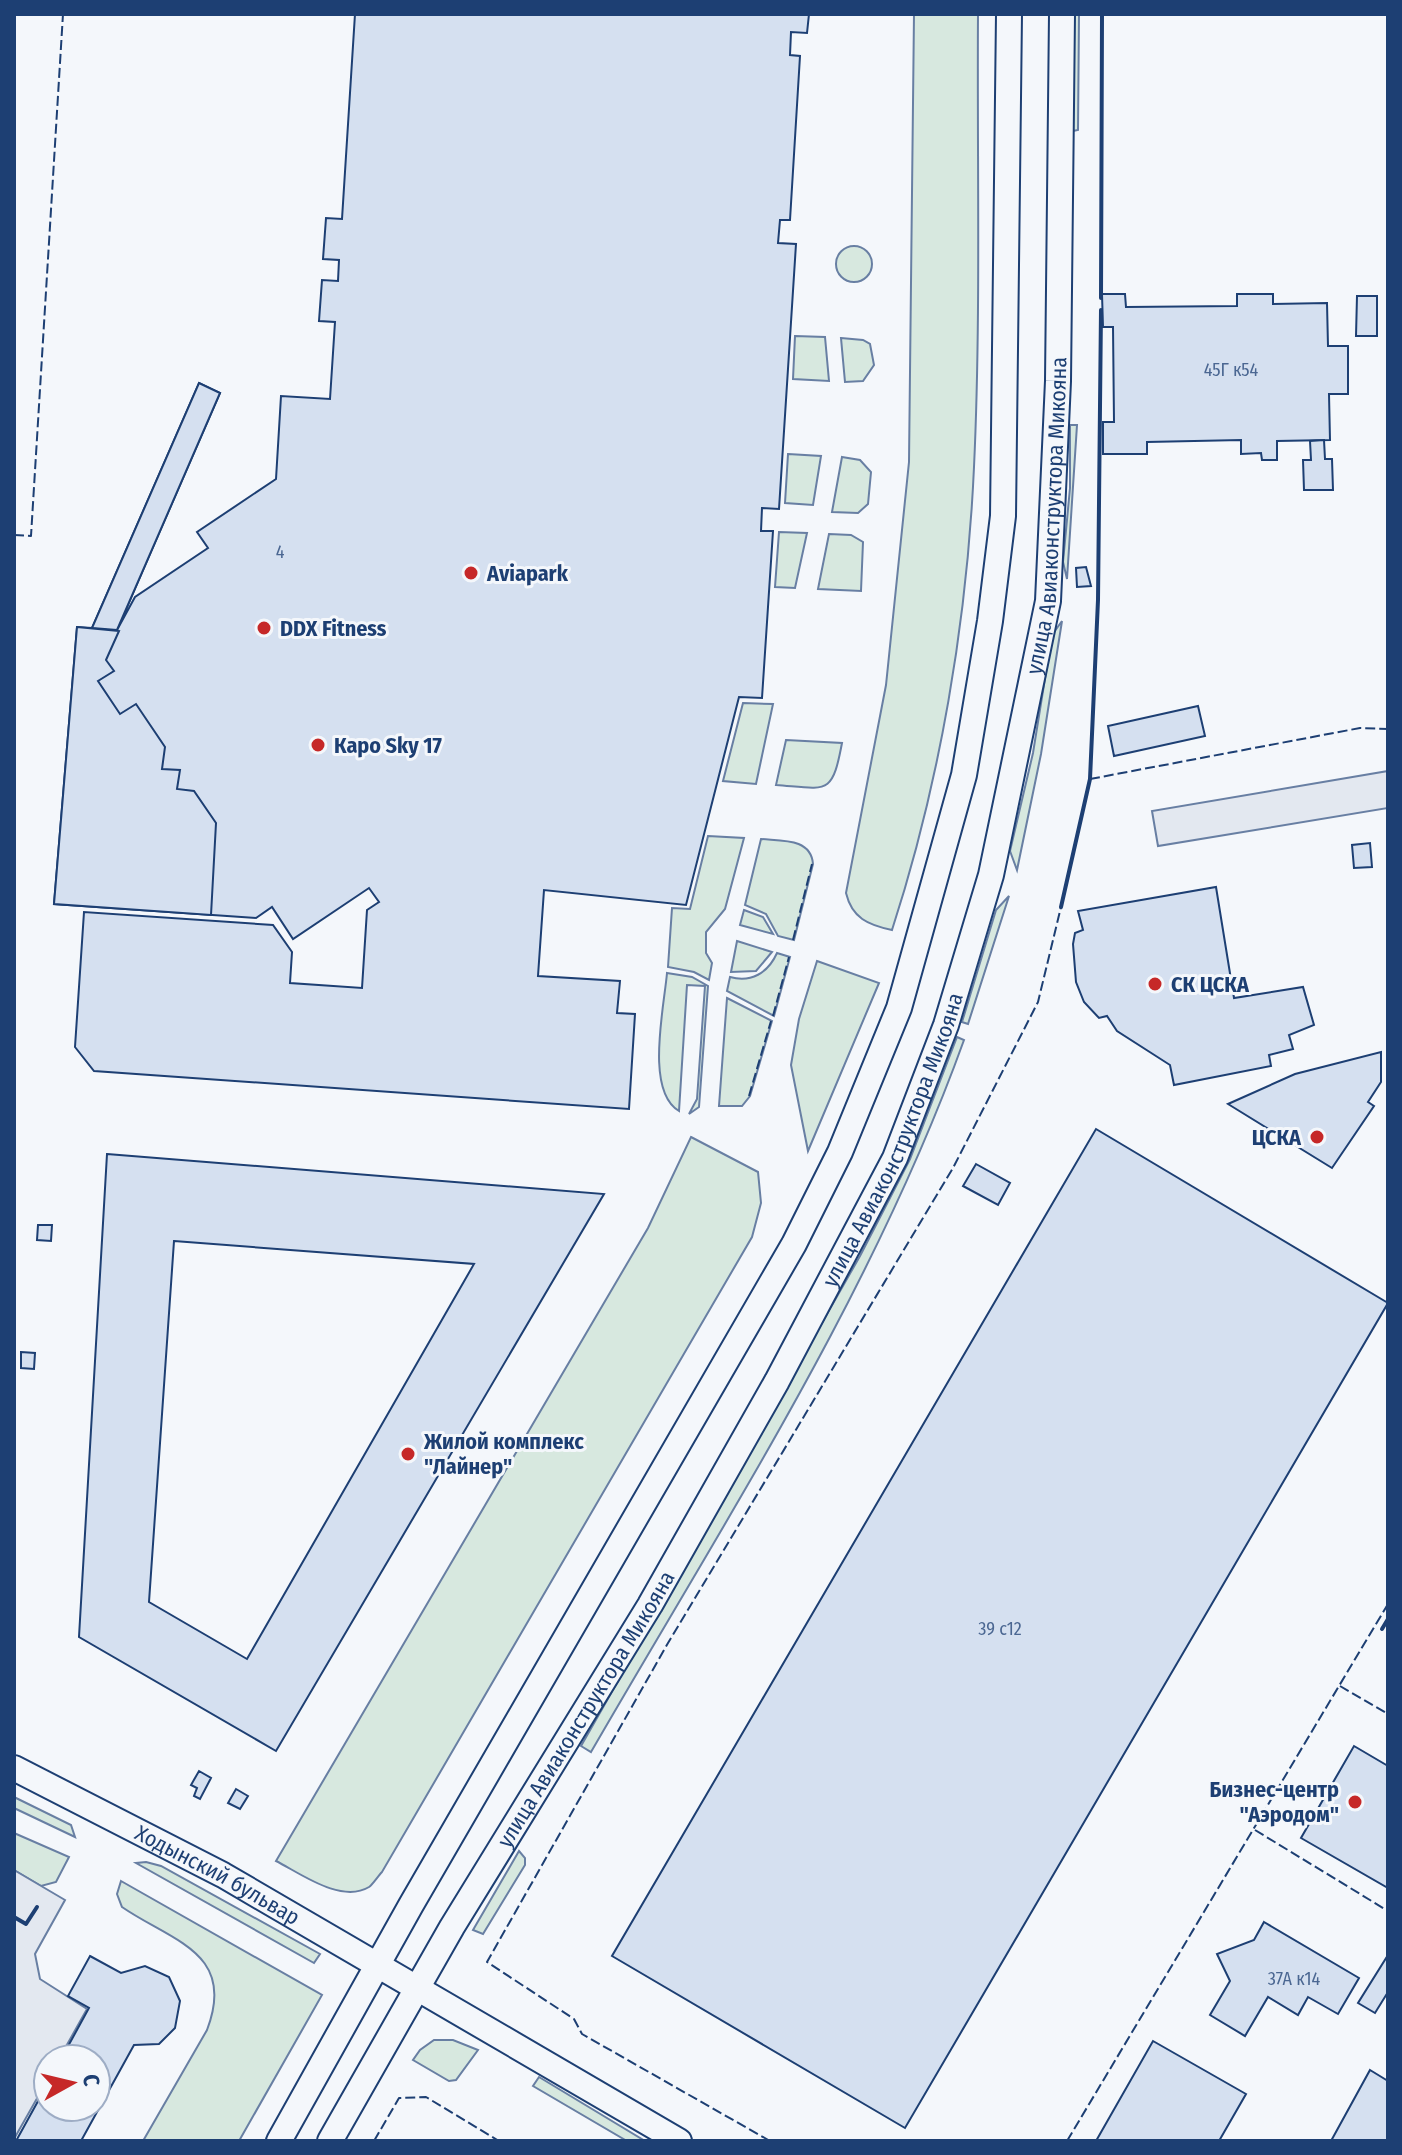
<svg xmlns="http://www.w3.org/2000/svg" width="1402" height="2155" font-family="'Fira Sans Condensed',sans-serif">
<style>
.green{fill:#d7e8df;stroke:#687fa3;stroke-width:2}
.parking{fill:#e3e8f0;stroke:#687fa3;stroke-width:2}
.building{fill:#d5e0f0;stroke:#1d3f73;stroke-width:2;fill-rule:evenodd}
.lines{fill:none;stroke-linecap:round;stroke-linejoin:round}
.minor-casing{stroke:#1d3f73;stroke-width:28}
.minor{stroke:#f4f7fb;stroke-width:24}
.fence{stroke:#1d3f73;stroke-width:2;stroke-dasharray:10 4;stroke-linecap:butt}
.wall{stroke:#1d3f73;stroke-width:4}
.poi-dot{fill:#c62828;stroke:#f4f7fb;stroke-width:3}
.labels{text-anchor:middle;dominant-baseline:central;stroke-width:6;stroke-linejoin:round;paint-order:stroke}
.number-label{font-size:18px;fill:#4b6792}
.street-label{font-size:22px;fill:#1d3f73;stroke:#f4f7fb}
.poi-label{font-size:22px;font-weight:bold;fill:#1d3f73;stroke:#f4f7fb;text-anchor:start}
</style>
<rect width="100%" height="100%" fill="#f4f7fb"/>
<g class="green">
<path d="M 914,14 L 978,14 C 977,165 981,317 974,467 C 967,622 940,782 892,930 C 868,925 852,918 846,893 L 886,685 L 909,462 Z"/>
<path d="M 1073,14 L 1079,14 L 1078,130 L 1073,131 Z"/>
<circle cx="854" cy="264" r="18"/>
<path d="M 795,336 L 825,337 L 829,381 L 793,379 Z"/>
<path d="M 841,338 L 863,340 L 870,344 L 874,365 L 863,381 L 845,382 Z"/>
<path d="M 1070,425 L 1077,425 L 1067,579 L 1063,562 L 1070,488 Z"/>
<path d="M 788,454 L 821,456 L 813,505 L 785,503 Z"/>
<path d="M 842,457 L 860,460 L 871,472 L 868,504 L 858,513 L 832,512 Z"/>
<path d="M 779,532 L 807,533 L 795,588 L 775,587 Z"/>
<path d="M 829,534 L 851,535 L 863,542 L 861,591 L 818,589 Z"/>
<path d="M 1062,621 L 1041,754 L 1017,870 L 1010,851 L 1033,753 L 1052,635 Z"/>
<path d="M 743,703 L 773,704 L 756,784 L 723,781 Z"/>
<path d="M 786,740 L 842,743 C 832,796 828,789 776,785 Z"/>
<path d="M 708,836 L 744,838 L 725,909 L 706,932 L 706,953 L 712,963 L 709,980 L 694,972 L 668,967 L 672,908 L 690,909 Z"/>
<path d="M 761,839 C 782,841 811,838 813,864 L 794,940 L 778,936 L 766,914 L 745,905 Z"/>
<path d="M 1009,896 L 968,1024 L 962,1022 L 996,910 Z"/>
<path d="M 744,910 L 763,917 L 773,934 L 740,925 Z"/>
<path d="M 737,941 L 772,952 L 756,971 L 731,972 Z"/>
<path d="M 777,953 L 790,957 L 774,1016 L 727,991 L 730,977 C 751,983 768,973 777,953 Z"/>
<path d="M 817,961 L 879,983 L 808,1151 L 791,1065 L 799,1019 Z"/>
<path d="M 667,973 L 692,977 L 708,986 L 699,1107 L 689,1114 L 697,1099 L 705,986 L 687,985 L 679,1111 C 645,1091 664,1008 667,973 Z"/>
<path d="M 727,998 L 772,1021 L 750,1096 L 742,1106 L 719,1106 Z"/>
<path d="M 957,1037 L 964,1040 C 873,1293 725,1520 591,1752 L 581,1746 L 860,1256 L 910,1159 Z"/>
<path d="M 691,1137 L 758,1172 L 761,1203 L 752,1237 L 382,1872 C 378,1876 373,1884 369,1887 C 341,1904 300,1873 276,1861 L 648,1228 Z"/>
<path d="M 14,1797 L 71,1825 L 75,1837 L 14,1808 Z"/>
<path d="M 14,1833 L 69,1857 L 56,1882 L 41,1886 L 14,1870 Z"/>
<path d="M 519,1851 L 525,1858 L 525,1865 L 483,1934 L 473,1930 Z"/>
<path d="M 146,1862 L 161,1866 L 320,1954 L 314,1963 L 136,1863 Z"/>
<path d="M 121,1881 L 322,1995 L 239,2141 L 143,2141 L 207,2030 C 237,1952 171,1941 122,1907 L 117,1894 Z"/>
<path d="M 434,2040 L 453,2040 L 478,2050 L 456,2080 L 449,2081 L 413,2060 L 420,2050 Z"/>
<path d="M 539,2077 L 645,2141 L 627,2141 L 533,2086 Z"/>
</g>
<g class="parking">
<path d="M 1388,771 L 1388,808 L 1158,846 L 1152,811 Z"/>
<path d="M 14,1870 L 65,1900 L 35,1954 L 40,1979 L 87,2009 L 59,2059 L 48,2059 L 48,2079 L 14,2139 Z"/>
</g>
<g class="building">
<path d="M 355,14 L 809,14 L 807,33 L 791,32 L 790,55 L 800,56 L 790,220 L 780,220 L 778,243 L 796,244 L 779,509 L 762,508 L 761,531 L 773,531 L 762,698 L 739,697 L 686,905 L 544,890 L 538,976 L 620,981 L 617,1013 L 635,1014 L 629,1109 L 94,1071 L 75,1047 L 84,912 L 273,925 L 292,952 L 290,983 L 362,988 L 367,910 L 379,902 L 369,888 L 293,939 L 272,907 L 256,918 L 54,904 L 77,627 L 92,628 L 199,383 L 220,393 L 117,630 L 135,597 L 208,548 L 197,532 L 276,479 L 281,396 L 330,399 L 335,322 L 319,321 L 322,280 L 338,281 L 339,260 L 323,259 L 326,218 L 342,219 Z"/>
<path d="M 1102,294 L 1125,294 L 1126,307 L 1237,306 L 1237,294 L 1273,294 L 1273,304 L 1327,303 L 1328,346 L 1348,346 L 1348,394 L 1329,394 L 1330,440 L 1277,441 L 1277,460 L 1262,460 L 1261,453 L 1241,454 L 1241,440 L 1147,442 L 1147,454 L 1103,454 L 1103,422 L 1114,422 L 1113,327 L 1103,327 Z"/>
<path d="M 1357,296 L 1377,296 L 1377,336 L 1356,336 Z"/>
<path d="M 199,383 L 220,393 L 117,630 L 92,628 Z"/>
<path d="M 1324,440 L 1325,459 L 1332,459 L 1333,490 L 1304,490 L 1303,460 L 1311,460 L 1310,441 Z"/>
<path d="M 1086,567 L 1091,586 L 1077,587 L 1076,568 Z"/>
<path d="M 77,627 L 119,631 L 106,660 L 114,671 L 98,681 L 120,714 L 136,704 L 165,747 L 162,769 L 180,770 L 177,789 L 194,791 L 216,823 L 211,915 L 54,904 Z"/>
<path d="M 1198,706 L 1205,736 L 1114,756 L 1108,726 Z"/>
<path d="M 1370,843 L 1372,867 L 1354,868 L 1352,845 Z"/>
<path d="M 1216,887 L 1234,998 L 1303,987 L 1314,1025 L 1289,1035 L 1293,1049 L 1269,1055 L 1271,1066 L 1174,1085 L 1170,1065 L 1117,1031 L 1107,1016 L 1099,1018 L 1084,1002 L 1076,982 L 1073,944 L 1075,933 L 1083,930 L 1078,911 Z"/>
<path d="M 1381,1052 L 1381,1082 L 1368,1102 L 1374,1106 L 1332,1168 L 1228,1104 L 1295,1074 Z"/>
<path d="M 1096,1129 L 1388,1303 L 905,2128 L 612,1956 Z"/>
<path d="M 107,1154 L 604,1194 L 276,1751 L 79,1637 ZM 174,1241 L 474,1264 L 247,1659 L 149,1602 Z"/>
<path d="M 976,1164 L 1010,1183 L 998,1205 L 963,1186 Z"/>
<path d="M 38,1225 L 52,1225 L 51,1241 L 37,1240 Z"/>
<path d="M 21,1352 L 35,1353 L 34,1369 L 21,1368 Z"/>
<path d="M 1354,1746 L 1388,1766 L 1388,1888 L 1301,1838 Z"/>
<path d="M 199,1771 L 211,1778 L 200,1799 L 194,1796 L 197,1788 L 191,1785 Z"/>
<path d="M 236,1789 L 248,1796 L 240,1809 L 228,1803 Z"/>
<path d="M 1264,1922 L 1359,1978 L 1338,2014 L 1308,1997 L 1298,2015 L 1268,1997 L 1245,2036 L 1210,2015 L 1230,1981 L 1217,1954 L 1254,1940 Z"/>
<path d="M 1388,1955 L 1388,1992 L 1375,2013 L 1358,2003 Z"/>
<path d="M 90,1956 L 121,1973 L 145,1966 L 169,1977 L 180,2001 L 175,2028 L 159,2044 L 134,2045 L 81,2141 L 16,2141 L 48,2083 L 48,2107 L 96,2107 L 96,2059 L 61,2059 L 89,2008 L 68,1996 Z"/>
<path d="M 1153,2041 L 1246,2094 L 1219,2141 L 1096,2141 Z"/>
<path d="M 1370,2070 L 1388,2081 L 1388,2141 L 1331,2141 Z"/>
</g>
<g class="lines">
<g class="minor-casing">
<g id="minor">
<path id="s1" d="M 14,1768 L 223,1875 L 679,2141"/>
<path d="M 279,2141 L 411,1905 L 794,1244 L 840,1152 L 899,1008 L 964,775 L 990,621 L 1003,516 L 1009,14"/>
<path id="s2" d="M 330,2141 L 452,1927 L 650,1605 L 777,1381 L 895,1158 L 946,1025 L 991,875 L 1048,601 L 1058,381 L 1062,14"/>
</g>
</g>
<use href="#minor" class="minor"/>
<g class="fence">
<path d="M 14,535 L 31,536 L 63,14"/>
<path d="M 1090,779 L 1360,728 L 1388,729"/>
<path d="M 793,940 L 812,864"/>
<path d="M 773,1016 L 789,957"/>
<path d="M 749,1096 L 771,1021"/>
<path d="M 1340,1686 L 1388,1714"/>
<path d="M 1255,1830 L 1388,1911"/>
<path d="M 374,2141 L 399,2098 L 426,2097 L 499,2141"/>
<path d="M 770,2141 L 582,2034 L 574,2019 L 487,1962 L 668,1643 L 953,1168 L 1038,1002 L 1061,907"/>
<path d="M 1067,2141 L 1388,1604"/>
</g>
<g class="wall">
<path d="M 1101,298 L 1102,14"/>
<path d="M 1061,907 L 1090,779 L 1098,600 L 1101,310"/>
<path d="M 1382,1629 L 1388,1619"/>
<path d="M 14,1917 L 26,1924 L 37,1907"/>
</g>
</g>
<g class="poi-dot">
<circle cx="471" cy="573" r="8"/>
<circle cx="264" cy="628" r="8"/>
<circle cx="318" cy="745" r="8"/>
<circle cx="1155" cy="984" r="8"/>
<circle cx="1317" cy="1137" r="8"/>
<circle cx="408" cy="1454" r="8"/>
<circle cx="1355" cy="1802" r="8"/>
</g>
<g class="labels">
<g class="number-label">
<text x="1231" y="370">45Г к54</text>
<text x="280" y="552">4</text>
<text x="1000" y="1629">39 с12</text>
<text x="1294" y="1979">37А к14</text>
</g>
<g class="street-label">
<text stroke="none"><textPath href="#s2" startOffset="1798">улица Авиаконструктора Микояна</textPath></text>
<text stroke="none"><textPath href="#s2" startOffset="1150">улица Авиаконструктора Микояна</textPath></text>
<text stroke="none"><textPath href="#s2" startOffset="502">улица Авиаконструктора Микояна</textPath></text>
<text stroke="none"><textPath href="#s1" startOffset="230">Ходынский бульвар</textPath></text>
</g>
<g class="poi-label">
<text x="487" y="573">Aviapark</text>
<text x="280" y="628">DDX Fitness</text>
<text x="334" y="745">Каро Sky 17</text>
<text x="1171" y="984">СК ЦСКА</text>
<text x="1301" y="1137" text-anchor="end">ЦСКА</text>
<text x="424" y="1441">Жилой комплекс<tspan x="424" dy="25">"Лайнер"</tspan></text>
<text x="1339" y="1789" text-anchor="end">Бизнес-центр<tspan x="1339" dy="25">"Аэродом"</tspan></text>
</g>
</g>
<rect width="1402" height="2155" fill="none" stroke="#1d3f73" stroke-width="32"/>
<g transform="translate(72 2083) rotate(82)"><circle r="38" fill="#f4f7fb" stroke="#9eadc5" stroke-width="2"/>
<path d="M0-6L14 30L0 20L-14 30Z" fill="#c62828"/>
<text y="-12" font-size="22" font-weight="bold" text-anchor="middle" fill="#1d3f73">С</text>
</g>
</svg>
